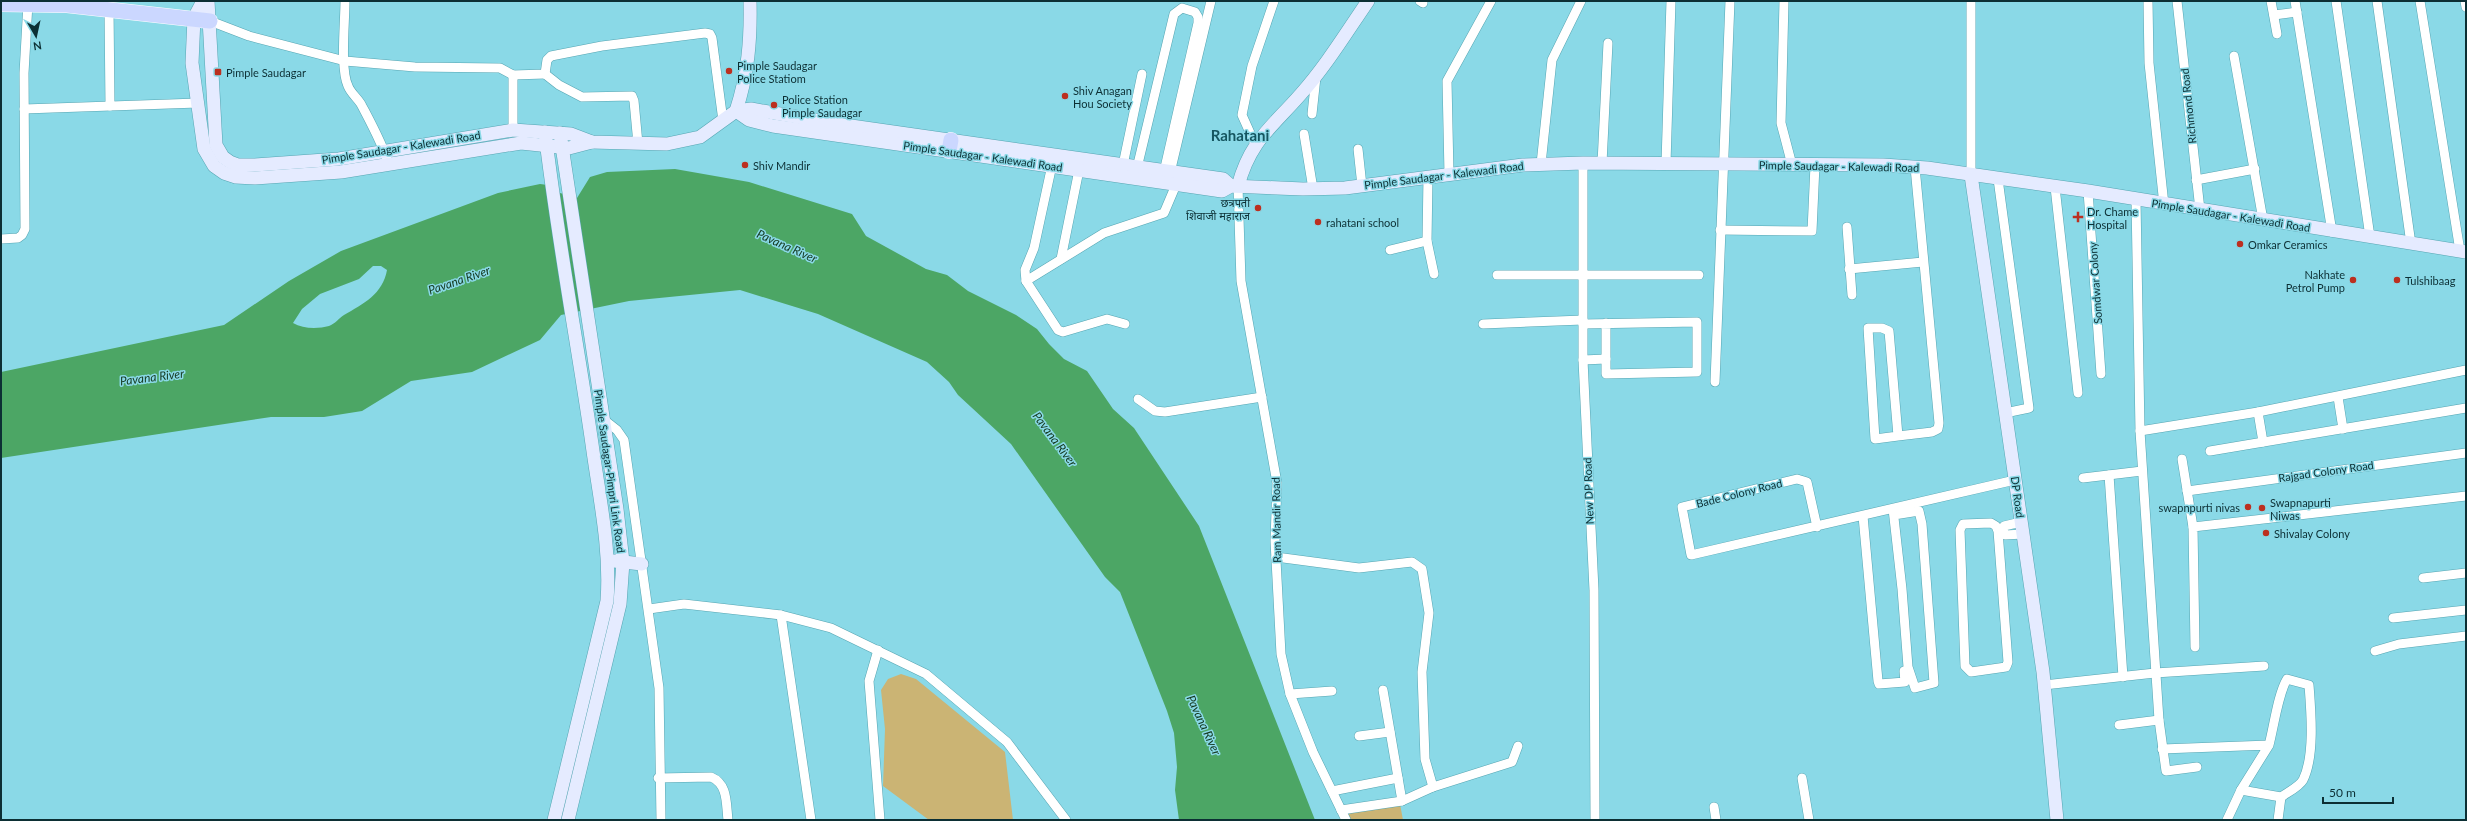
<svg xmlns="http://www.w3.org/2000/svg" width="2467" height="821" font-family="Lato,'Noto Sans Devanagari',sans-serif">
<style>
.green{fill:#cbb474}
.water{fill:#4ca665;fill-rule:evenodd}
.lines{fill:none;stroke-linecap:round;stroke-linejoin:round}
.street-casing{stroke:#55a5b2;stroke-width:10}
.secondary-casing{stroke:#55a5b2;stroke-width:14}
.primary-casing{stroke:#fff;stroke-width:16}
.street{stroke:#fff;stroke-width:9}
.secondary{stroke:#e5ebff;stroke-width:13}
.primary{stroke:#cbd7ff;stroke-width:15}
.poi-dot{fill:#bc2f20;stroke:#8ad9e7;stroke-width:1.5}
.labels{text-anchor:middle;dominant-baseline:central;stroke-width:3;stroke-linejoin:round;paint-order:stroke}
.poi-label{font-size:11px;fill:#0c2f34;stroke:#8ad9e7;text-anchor:start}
.street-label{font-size:11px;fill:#0c2f34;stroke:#8ad9e7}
.water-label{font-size:12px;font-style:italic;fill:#14391f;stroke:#8ad9e7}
.district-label{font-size:15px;font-weight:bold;fill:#155660;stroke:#8ad9e7}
</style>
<rect width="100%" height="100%" fill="#8ad9e7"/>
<g class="green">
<path d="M 901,674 L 916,679 L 1005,752 L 1013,820 L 929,820 L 883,786 L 885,729 L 881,690 L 888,679 Z"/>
<path d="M 1400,804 L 1403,820 L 1347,820 L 1344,813 Z"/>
</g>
<path class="water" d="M 675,169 L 749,182 L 852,214 L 866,236 L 926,269 L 947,275 L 968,291 L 1016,315 L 1037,329 L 1049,344 L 1064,359 L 1087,371 L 1113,409 L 1134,428 L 1199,526 L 1315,820 L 1179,820 L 1175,790 L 1177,767 L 1174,733 L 1167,711 L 1120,592 L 1105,577 L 1011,444 L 958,395 L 949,382 L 927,362 L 818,314 L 740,290 L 629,301 L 561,315 L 540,340 L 472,372 L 411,381 L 362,411 L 324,417 L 271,417 L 1,458 L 1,372 L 224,325 L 289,281 L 341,251 L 498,193 L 540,184 L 555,186 L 560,193 L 577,198 L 590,177 L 607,172 ZM 373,266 L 381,266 L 387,270 C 383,294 363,304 344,315 C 339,318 335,324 329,326 C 318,329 303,329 293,323 L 302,309 L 320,294 L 359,279 Z"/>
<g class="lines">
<g class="street-casing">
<g id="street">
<path d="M 345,1 C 345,23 340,69 348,86 C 351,94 359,99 362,106 C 372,125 383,145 389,165"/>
<path d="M 1420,1 L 1423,3"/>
<path d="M 1784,1 L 1781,123 L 1792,165"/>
<path d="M 1971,1 L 1971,175"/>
<path d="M 2148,1 L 2149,63 L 2164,205"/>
<path d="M 2177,1 L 2200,210"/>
<path d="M 2271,1 L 2277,34"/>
<path d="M 2295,1 L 2332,232"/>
<path d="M 2336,1 L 2370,237"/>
<path d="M 2377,1 L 2411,244"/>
<path d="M 2420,1 L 2460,251"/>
<path d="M 2465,1 L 2466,7"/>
<path d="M 109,8 L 110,106"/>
<path d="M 2274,15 L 2297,12"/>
<path d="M 210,21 L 249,36 L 345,61 L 415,67 L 500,68 L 513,75 L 545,74 L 547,60 L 551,56 L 602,46 L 705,33 L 710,34 L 712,38 L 723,121"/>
<path d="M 2234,56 L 2263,220"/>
<path d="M 545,74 L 559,85 L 582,97 L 632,96 L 634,101 L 638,144"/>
<path d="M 24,109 L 198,103"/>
<path d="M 1312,114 L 1316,77"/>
<path d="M 513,130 L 513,75"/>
<path d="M 1304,134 L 1313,189"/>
<path d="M 1255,144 L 1242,115 L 1252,66 L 1274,1"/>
<path d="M 1358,149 L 1362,186"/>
<path d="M 1583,163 L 1583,360 L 1594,590 L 1595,820"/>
<path d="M 1602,163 L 1608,43"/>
<path d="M 1666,163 L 1671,1"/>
<path d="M 1541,164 L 1552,60 L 1581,1"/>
<path d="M 1123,165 L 1142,74"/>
<path d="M 1137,168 L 1174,14 L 1182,8 L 1195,12 L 1198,17 L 1198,23 L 1164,172"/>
<path d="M 1449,174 L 1447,81 L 1491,1"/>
<path d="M 1169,177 L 1211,1"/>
<path d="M 1428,177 L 1427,241 L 1434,274"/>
<path d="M 1998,179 L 2029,408 L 2005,413"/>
<path d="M 2196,180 L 2255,169"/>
<path d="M 1238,186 L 1241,281 L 1277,483 L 1275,541 L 1281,654 L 1290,694 L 1313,752 L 1346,820"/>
<path d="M 2055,187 L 2078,393"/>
<path d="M 2088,191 L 2101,374"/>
<path d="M 2136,200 L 2140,431 L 2159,720 L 2166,771 L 2197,767"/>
<path d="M 1847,227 L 1852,295"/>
<path d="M 1720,230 L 1812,231 L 1815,165"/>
<path d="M 1,239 L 18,238 L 22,235 L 25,229 L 24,73 L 28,3"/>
<path d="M 1390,250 L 1427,241"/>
<path d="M 1061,259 L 1079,170"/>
<path d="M 1849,269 L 1923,262"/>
<path d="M 1497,275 L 1699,275"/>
<path d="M 1026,281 L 1025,270 L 1034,248 L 1052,165"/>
<path d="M 1125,324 L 1107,319 L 1063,332 L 1058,330 L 1026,281 L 1104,233 L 1164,213 L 1178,180"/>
<path d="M 1483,324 L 1583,320"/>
<path d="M 1583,324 L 1697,322 L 1697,372 L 1606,374 L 1606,323"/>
<path d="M 1583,360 L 1606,359"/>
<path d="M 1715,382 L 1730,1"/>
<path d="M 2338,397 L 2343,429"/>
<path d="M 1138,399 L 1155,411 L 1165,412 L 1262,397"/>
<path d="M 2258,412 L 2263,442"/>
<path d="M 603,419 L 617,430 L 624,440 L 659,688 L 661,820"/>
<path d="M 2140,431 L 2258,412 L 2466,370"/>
<path d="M 1898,436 L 1875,439 L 1868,328 L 1882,328 L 1889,331 L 1898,436 L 1932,432 L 1938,429 L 1939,423 L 1915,167"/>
<path d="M 2210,451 L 2466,408"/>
<path d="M 2182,459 L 2193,527"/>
<path d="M 2109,475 L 2123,677"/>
<path d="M 2083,478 L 2142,471"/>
<path d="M 2187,491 L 2466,453"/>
<path d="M 1893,509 L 1902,589 L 1908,667 L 1915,688 L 1934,683 L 1922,524 L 1919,511 L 1894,515"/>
<path d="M 1863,516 L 1878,681 L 1879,684 L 1905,682 L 1904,671"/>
<path d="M 1991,523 L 1996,526 L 1998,531 L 2008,662 L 2006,667 L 1971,672 L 1965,666 L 1960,530 L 1963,524 Z"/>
<path d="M 1817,527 L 1807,482 L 1797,479 L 1682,507 L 1691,555 L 2015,480"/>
<path d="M 2003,531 L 2005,535 L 2023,534"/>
<path d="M 2003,531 L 2004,526 L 2021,522"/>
<path d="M 1276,557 L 1359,568 L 1412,562 L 1422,569 L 1429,613 L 1422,672 L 1425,759 L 1433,787"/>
<path d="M 2423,578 L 2466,573"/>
<path d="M 649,609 L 684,604 L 781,615 L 831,628 L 926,674 L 1007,742 L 1066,820"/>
<path d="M 781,615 L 811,820"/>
<path d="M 2393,618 L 2466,610"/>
<path d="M 2195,647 L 2193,527 L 2466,496"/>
<path d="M 878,650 L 869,681 L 880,820"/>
<path d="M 2375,651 L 2399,644 L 2466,636"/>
<path d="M 2044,685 L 2155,673 L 2264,666"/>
<path d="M 1383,690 L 1402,801"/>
<path d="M 1290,694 L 1332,691"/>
<path d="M 2119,725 L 2159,720"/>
<path d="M 1359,736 L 1390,732"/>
<path d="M 2162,749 L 2269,745 C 2274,726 2278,694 2287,679 L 2309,685 C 2311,711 2315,756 2303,780 C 2299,787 2288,792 2281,797 L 2241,790 L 2269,745"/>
<path d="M 658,778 L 711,777 C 728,784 726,803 728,820"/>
<path d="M 1802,778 L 1809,820"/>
<path d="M 1332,791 L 1398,778"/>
<path d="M 1714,807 L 1716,820"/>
<path d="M 1341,810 L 1402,801 L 1433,787 L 1512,762 L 1518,746"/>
<path d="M 2227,820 L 2241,790"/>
<path d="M 2278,820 L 2281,797"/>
</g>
</g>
<g class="secondary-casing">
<g id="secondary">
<path d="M 203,1 L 194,18 L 192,63 L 204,149 L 214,166 L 224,173 L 236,177 L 255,178 L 341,172 L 521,143 L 569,148 L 592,142"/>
<path d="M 208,1 L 216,145 L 223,157 L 230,162 L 238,165 L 255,165 L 339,159 L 513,130 L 571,134 L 592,142 L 667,144 L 700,137 L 736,111 L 751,109 L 844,125 L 1223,179 L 1231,186"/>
<path d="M 736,111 L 749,120 L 773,126 L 1222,191 L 1231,186 L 1303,189 L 1345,188 L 1523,165 L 1583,163 L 1883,165 L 1927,168 L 2088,191 L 2466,252"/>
<path d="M 736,111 C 748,74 751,40 750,1"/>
<path d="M 545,132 C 557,236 577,340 592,444 C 599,496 611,549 607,601 L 554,820"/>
<path d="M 560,133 L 617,509 L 623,562 L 620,604 L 568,820"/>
<path d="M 1971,175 L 2043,672 L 2057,820"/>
<path d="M 1238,186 C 1250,141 1271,128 1300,95 C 1326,66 1346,33 1368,1"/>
<path d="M 614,561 L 642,564"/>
</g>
</g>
<g class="primary-casing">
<g id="primary">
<path d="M 1,4 L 67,5 L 210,21"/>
<path d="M 949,151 L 951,140"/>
</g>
</g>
<use href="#street" class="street"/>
<use href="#secondary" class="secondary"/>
<use href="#primary" class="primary"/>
</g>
<g class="poi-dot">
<circle cx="729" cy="71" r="4"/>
<rect x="214" y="68" width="8" height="8" rx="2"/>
<circle cx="1065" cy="96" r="4"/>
<circle cx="774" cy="105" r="4"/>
<circle cx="745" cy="165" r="4"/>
<circle cx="1258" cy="208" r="4"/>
<path d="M2076 211h4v4h4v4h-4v4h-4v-4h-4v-4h4z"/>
<circle cx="1318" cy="222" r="4"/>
<circle cx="2240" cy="244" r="4"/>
<circle cx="2353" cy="280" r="4"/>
<circle cx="2397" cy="280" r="4"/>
<circle cx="2248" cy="507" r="4"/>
<circle cx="2262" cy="508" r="4"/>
<circle cx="2266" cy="533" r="4"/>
</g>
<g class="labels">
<g class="poi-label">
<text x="737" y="65">Pimple Saudagar<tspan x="737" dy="13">Police Statiom</tspan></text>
<text x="226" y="72">Pimple Saudagar</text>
<text x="1073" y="90">Shiv Anagan<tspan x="1073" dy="13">Hou Society</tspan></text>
<text x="782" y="99">Police Station<tspan x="782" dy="13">Pimple Saudagar</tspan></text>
<text x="753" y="165">Shiv Mandir</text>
<text x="1250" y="202" text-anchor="end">छत्रपती<tspan x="1250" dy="13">शिवाजी महाराज</tspan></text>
<text x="2087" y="211">Dr. Chame<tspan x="2087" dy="13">Hospital</tspan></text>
<text x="1326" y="222">rahatani school</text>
<text x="2248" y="244">Omkar Ceramics</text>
<text x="2345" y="274" text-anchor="end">Nakhate<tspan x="2345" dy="13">Petrol Pump</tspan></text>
<text x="2405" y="280">Tulshibaag</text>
<text x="2270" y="502">Swapnapurti<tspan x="2270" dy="13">Niwas</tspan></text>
<text x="2240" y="507" text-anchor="end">swapnpurti nivas</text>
<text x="2274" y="533">Shivalay Colony</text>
</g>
<g class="street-label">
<text transform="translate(2188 106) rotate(-96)">Richmond Road</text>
<text transform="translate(401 147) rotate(-9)">Pimple Saudagar - Kalewadi Road</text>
<text transform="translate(983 156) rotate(8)">Pimple Saudagar - Kalewadi Road</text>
<text transform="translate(1839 166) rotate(1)">Pimple Saudagar - Kalewadi Road</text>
<text transform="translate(1444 175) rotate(-7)">Pimple Saudagar - Kalewadi Road</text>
<text transform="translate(2231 215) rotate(9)">Pimple Saudagar - Kalewadi Road</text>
<text transform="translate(2095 283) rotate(-94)">Somdwar Colony</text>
<text transform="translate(610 471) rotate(82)">Pimple Saudagar-Pimpri Link Road</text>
<text transform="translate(2326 471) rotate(-8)">Rajgad Colony Road</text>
<text transform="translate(1588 491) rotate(-92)">New DP Road</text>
<text transform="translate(1739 493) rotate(-14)">Bade Colony Road</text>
<text transform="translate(2018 497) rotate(82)">DP Road</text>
<text transform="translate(1276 520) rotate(-91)">Ram Mandir Road</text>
</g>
<g class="water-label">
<text transform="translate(787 246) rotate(24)">Pavana River</text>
<text transform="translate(459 280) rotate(-19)">Pavana River</text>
<text transform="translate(152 377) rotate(-7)">Pavana River</text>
<text transform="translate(1055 439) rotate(53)">Pavana River</text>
<text transform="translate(1204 725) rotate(65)">Pavana River</text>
</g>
<g class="district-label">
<text x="1240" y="135">Rahatani</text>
</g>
</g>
<rect width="2467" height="821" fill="none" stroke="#0c2f34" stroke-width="4"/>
<g transform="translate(36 36) rotate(171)" stroke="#8ad9e7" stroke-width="3" paint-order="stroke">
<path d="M0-3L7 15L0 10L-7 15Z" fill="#0c2f34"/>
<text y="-6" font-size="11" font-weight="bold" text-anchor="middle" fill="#0c2f34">N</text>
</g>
<path d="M2323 797v6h70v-6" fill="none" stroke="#0c2f34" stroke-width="2"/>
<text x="2329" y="797" font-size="12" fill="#0c2f34" stroke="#8ad9e7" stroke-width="3" paint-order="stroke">50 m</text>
</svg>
